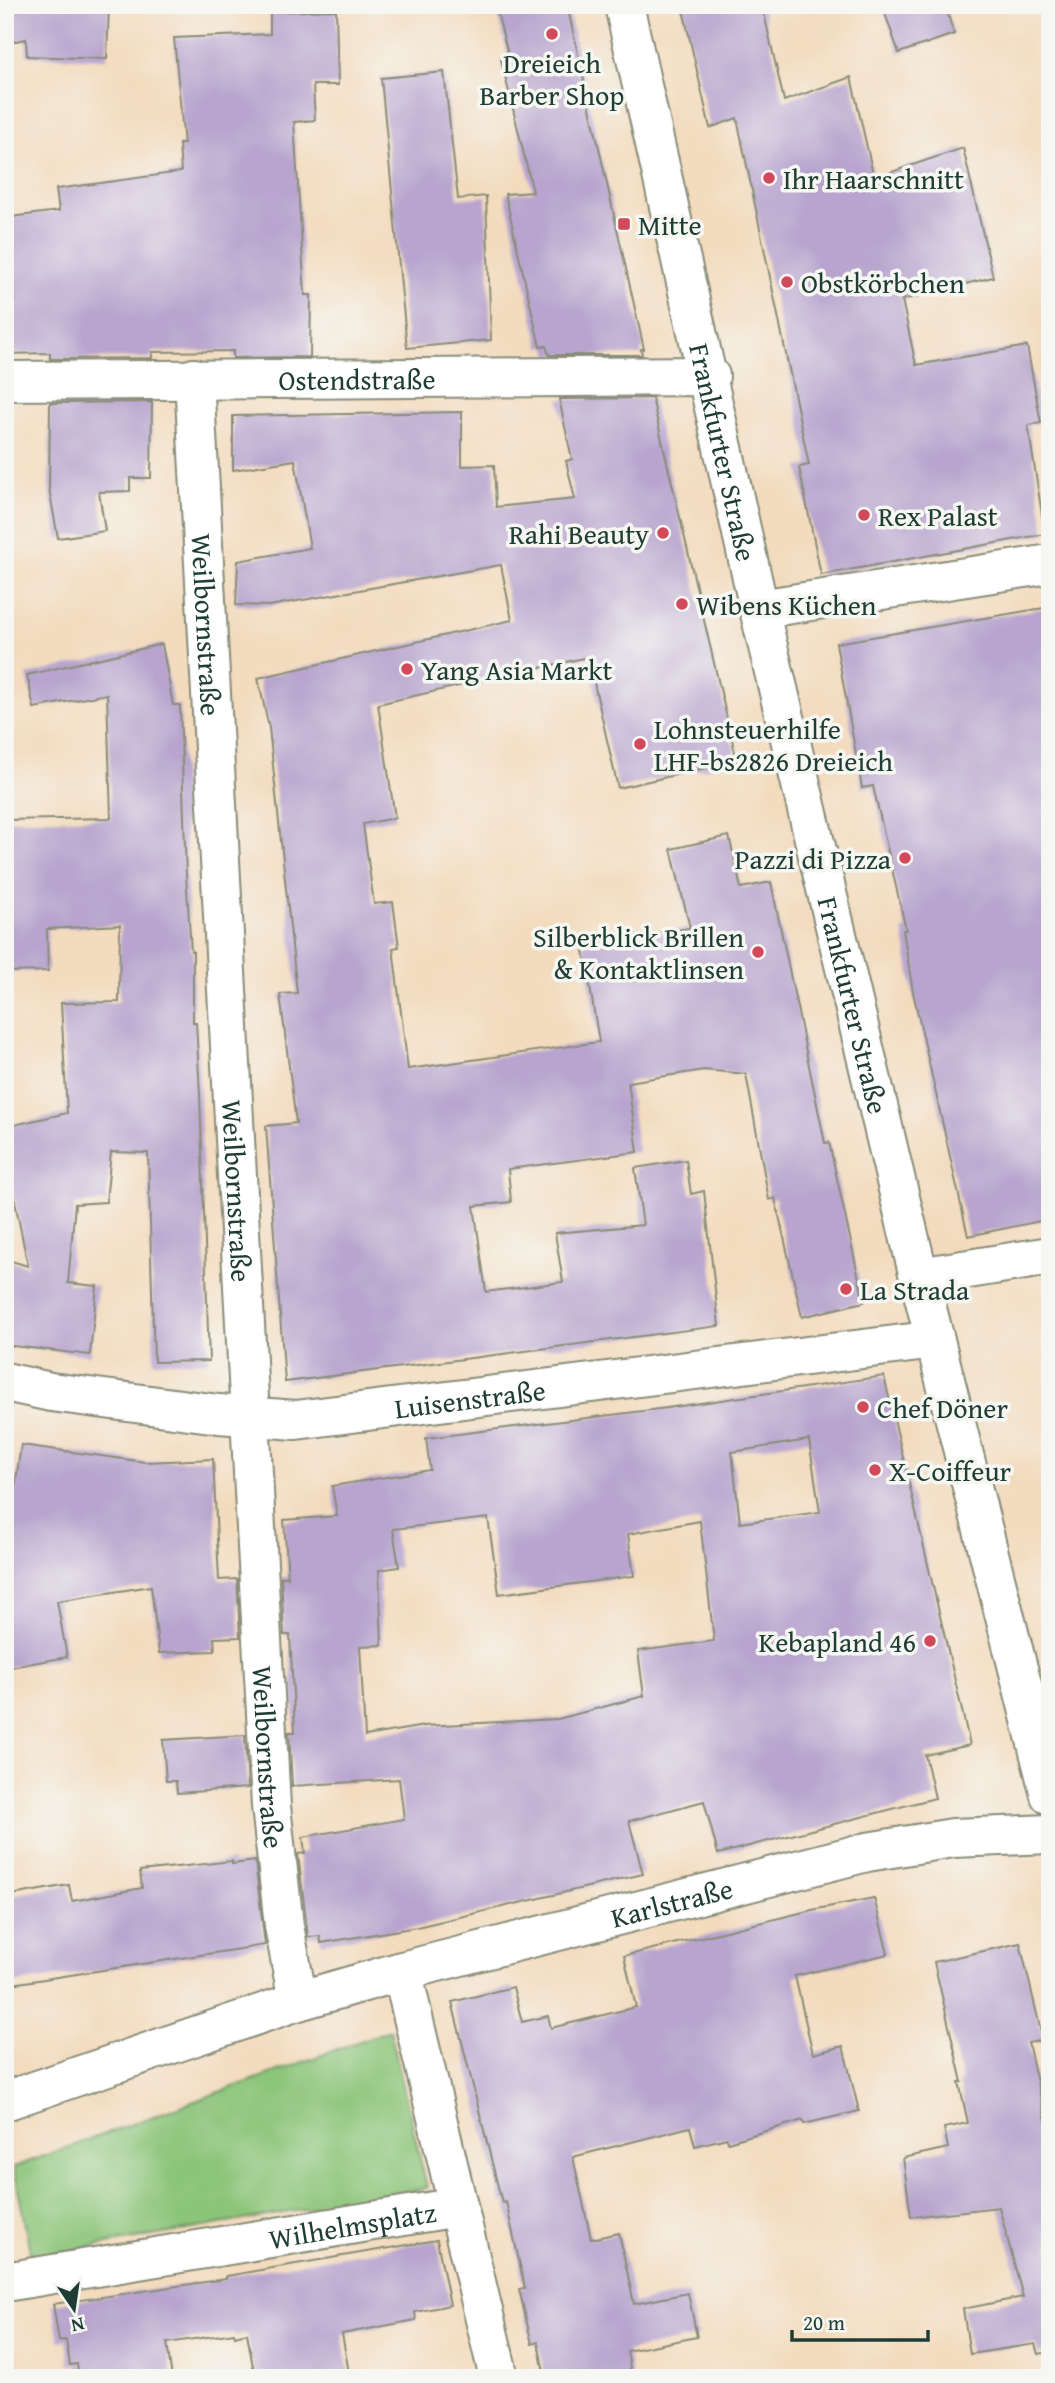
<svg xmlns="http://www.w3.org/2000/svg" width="1055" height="2383" font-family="'Gentium Book Plus',serif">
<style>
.green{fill:#8cc579;stroke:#568156;stroke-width:2}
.building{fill:#b8a4ce;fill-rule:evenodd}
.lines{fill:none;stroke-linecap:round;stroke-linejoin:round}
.minor-casing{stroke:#898c79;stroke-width:42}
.minor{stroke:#fff;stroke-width:38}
.poi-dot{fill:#d1495b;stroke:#f6f6f2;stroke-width:2.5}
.labels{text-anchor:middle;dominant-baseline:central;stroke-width:7;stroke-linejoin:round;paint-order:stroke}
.poi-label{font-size:28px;fill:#1f3d34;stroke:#f6f6f2;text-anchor:start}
.street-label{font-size:28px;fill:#1f3d34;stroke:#f6f6f2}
</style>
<rect width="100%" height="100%" fill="#f6f6f2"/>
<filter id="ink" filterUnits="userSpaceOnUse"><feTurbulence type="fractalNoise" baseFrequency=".0143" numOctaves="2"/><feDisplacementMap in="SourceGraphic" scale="14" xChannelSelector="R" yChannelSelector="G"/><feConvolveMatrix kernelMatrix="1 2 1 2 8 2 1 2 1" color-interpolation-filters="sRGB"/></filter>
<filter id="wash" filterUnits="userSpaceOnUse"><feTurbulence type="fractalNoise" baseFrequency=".00686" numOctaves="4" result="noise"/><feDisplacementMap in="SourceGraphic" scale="28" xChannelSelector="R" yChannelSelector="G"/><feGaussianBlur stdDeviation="1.57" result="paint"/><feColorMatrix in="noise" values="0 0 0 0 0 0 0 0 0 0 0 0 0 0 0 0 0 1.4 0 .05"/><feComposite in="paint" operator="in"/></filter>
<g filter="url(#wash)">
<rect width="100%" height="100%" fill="#f3dbbe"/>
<path class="green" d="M 390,2030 L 427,2188 L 31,2257 L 14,2167 Z"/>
<g id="blocks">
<g class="building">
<path d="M 5,5 L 109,5 L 107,59 L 27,56 L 26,39 L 5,43 Z"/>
<path d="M 495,5 L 567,5 L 644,349 L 641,349 L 642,355 L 549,355 L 546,346 L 540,347 L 505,194 L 533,192 L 501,59 L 509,58 Z"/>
<path d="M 682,5 L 762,5 L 784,101 L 851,77 L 874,178 L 963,148 L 993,277 L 902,300 L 916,365 L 1027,346 L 1041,423 L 1028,425 L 1045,534 L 821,575 L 799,467 L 809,465 L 737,118 L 710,128 Z"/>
<path d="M 882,5 L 945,5 L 954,34 L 899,53 Z"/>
<path d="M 336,10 L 338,85 L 313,85 L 315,120 L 294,122 L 305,295 L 311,295 L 310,357 L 233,358 L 233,351 L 152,352 L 152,358 L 50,359 L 50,353 L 5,354 L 5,302 L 14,302 L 11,217 L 59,211 L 56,189 L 181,172 L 179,144 L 184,144 L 174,38 L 270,34 L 270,12 Z"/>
<path d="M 444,72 L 458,199 L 486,196 L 491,340 L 407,348 L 381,78 Z"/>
<path d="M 652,398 L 737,761 L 618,788 L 588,657 L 378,704 L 395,818 L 363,824 L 374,904 L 393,902 L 399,947 L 393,948 L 408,1069 L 599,1042 L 583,944 L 690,928 L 671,849 L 729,836 L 741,888 L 771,882 L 825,1143 L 829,1142 L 864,1302 L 802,1317 L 775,1198 L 769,1200 L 746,1074 L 704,1070 L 628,1082 L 638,1152 L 508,1169 L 511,1202 L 474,1206 L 486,1292 L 563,1282 L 555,1233 L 643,1225 L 635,1168 L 686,1160 L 691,1194 L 704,1191 L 719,1326 L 285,1382 L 266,1126 L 296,1123 L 280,994 L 297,993 L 269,728 L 258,678 L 512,620 L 501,565 L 269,606 L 236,605 L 238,561 L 310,548 L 295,460 L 233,470 L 233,416 L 462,412 L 462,466 L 494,465 L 496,507 L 575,499 L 566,461 L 572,459 L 559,399 Z"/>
<path d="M 152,402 L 151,478 L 130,478 L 130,491 L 99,492 L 105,531 L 58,538 L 49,488 L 50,403 Z"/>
<path d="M 1050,607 L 1050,1219 L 968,1236 L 913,992 L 903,930 L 906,930 L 873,786 L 862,788 L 836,643 Z"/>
<path d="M 162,644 L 173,705 L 180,705 L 186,875 L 191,951 L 193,951 L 193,1022 L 196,1022 L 200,1094 L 209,1361 L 154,1362 L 148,1153 L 111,1152 L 106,1202 L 75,1204 L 68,1283 L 97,1286 L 90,1355 L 5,1345 L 5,1259 L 28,1266 L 5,1152 L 5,1127 L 67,1113 L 61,1003 L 119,1002 L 120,925 L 47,929 L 48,971 L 5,972 L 5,820 L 111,818 L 107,694 L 34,708 L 27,675 Z"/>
<path d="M 884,1376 L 970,1745 L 925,1755 L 935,1798 L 718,1854 L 704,1801 L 629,1821 L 643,1874 L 417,1927 L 321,1943 L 320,1936 L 308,1937 L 298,1854 L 305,1853 L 303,1837 L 404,1819 L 399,1779 L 292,1786 L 289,1732 L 295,1732 L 290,1635 L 284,1635 L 281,1577 L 288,1577 L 284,1520 L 337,1516 L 332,1486 L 430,1470 L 426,1438 L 667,1408 ZM 809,1440 L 820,1512 L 740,1523 L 732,1452 ZM 488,1518 L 499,1594 L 634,1576 L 628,1534 L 700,1521 L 714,1641 L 638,1651 L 644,1696 L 558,1719 L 424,1726 L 365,1736 L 360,1646 L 382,1645 L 379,1570 L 399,1567 L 393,1529 Z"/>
<path d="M 21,1445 L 145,1462 L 213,1459 L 219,1580 L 237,1579 L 240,1637 L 214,1638 L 215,1651 L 159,1653 L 151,1586 L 57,1601 L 67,1657 L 5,1668 L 5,1561 Z"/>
<path d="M 245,1735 L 248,1788 L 177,1793 L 176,1781 L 166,1781 L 163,1740 Z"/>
<path d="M 232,1861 L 232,1864 L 255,1861 L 265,1945 L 5,1985 L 6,1896 L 69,1885 L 72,1901 L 142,1888 L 140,1871 Z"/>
<path d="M 874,1898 L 888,1954 L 795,1976 L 813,2054 L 843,2046 L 859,2111 L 804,2124 L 803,2120 L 728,2142 L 727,2138 L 695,2146 L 690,2127 L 573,2157 L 591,2239 L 619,2233 L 634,2304 L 688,2293 L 697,2337 L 627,2351 L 632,2378 L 545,2378 L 538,2342 L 532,2344 L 519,2289 L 525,2288 L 506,2202 L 502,2203 L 452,2002 L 513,1987 L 522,2022 L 548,2016 L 551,2028 L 636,2007 L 624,1956 L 812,1910 Z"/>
<path d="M 1020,1943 L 1043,2040 L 1028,2043 L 1050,2138 L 1050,2352 L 1038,2354 L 1035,2344 L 970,2354 L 963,2309 L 1023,2297 L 999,2207 L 911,2217 L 903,2158 L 948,2148 L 944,2128 L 968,2123 L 959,2082 L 962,2082 L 934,1962 Z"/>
<path d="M 437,2240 L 450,2305 L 415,2312 L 416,2320 L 342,2334 L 350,2378 L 255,2378 L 247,2333 L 235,2336 L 234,2333 L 167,2343 L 172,2378 L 79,2378 L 77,2364 L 70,2365 L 66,2340 L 59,2341 L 53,2304 L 226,2279 L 226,2276 Z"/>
</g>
</g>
</g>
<g filter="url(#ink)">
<use href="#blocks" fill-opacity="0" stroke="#898c79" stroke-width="2"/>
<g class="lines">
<g class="minor-casing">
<g id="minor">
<path id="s1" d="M 624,5 L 759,609 L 919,1277 L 1050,1795"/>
<path id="s2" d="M 194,378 L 271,1806 L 284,1926 L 298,2001"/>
<path id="s3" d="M 5,381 L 710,376"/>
<path d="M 759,609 L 1050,564"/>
<path d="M 919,1277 L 1050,1256"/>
<path id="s4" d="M 5,1382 L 51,1392 L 219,1414 L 296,1420 L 935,1340"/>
<path d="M 402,1971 L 499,2378"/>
<path id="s5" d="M 5,2101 L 298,2001 L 402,1971 L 867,1852 L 953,1838 L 1050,1834"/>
<path id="s6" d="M 5,2282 L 458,2207"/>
</g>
</g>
<use href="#minor" class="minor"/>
</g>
</g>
<g class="poi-dot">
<circle cx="552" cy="34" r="7"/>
<circle cx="769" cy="178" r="7"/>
<rect x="617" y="217" width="14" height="14" rx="3.5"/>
<circle cx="787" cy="282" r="7"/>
<circle cx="864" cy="515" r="7"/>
<circle cx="663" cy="533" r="7"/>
<circle cx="682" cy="604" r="7"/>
<circle cx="407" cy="669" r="7"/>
<circle cx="640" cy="744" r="7"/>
<circle cx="905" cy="858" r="7"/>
<circle cx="758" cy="952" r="7"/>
<circle cx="846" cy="1289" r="7"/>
<circle cx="863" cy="1407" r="7"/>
<circle cx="875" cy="1470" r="7"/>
<circle cx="930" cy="1641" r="7"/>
</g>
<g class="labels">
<g class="poi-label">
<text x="552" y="62" text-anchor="middle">Dreieich<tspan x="552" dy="32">Barber Shop</tspan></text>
<text x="783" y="178">Ihr Haarschnitt</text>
<text x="638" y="224">Mitte</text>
<text x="801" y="282">Obstkörbchen</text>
<text x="878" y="515">Rex Palast</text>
<text x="649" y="533" text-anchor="end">Rahi Beauty</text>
<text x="696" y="604">Wibens Küchen</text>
<text x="421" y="669">Yang Asia Markt</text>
<text x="654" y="728">Lohnsteuerhilfe<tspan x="654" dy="32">LHF-bs2826 Dreieich</tspan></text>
<text x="891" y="858" text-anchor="end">Pazzi di Pizza</text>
<text x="744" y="936" text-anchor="end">Silberblick Brillen<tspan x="744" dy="32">&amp; Kontaktlinsen</tspan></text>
<text x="860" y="1289">La Strada</text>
<text x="877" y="1407">Chef Döner</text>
<text x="889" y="1470">X-Coiffeur</text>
<text x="916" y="1641" text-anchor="end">Kebapland 46</text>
</g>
<g class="street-label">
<text stroke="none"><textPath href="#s3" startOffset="352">Ostendstraße</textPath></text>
<text stroke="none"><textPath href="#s1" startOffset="458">Frankfurter Straße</textPath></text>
<text stroke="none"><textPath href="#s2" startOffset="247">Weilbornstraße</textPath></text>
<text stroke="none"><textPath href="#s1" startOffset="1026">Frankfurter Straße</textPath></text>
<text stroke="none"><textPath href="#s2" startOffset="814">Weilbornstraße</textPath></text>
<text stroke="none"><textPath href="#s4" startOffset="469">Luisenstraße</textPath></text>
<text stroke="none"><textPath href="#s2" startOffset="1381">Weilbornstraße</textPath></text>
<text stroke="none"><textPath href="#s5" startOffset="696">Karlstraße</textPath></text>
<text stroke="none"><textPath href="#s6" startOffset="352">Wilhelmsplatz</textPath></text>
</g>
</g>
<rect width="1055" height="2383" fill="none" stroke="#f6f6f2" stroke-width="28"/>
<g transform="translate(74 2309) rotate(167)" stroke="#f6f6f2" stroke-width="5" paint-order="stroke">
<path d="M0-5L12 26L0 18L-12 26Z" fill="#1f3d34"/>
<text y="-10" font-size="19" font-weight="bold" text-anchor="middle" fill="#1f3d34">N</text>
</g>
<path d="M792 2330v10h136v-10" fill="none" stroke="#1f3d34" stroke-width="3.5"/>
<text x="803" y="2330" font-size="21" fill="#1f3d34" stroke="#f6f6f2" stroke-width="5" paint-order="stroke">20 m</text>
</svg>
